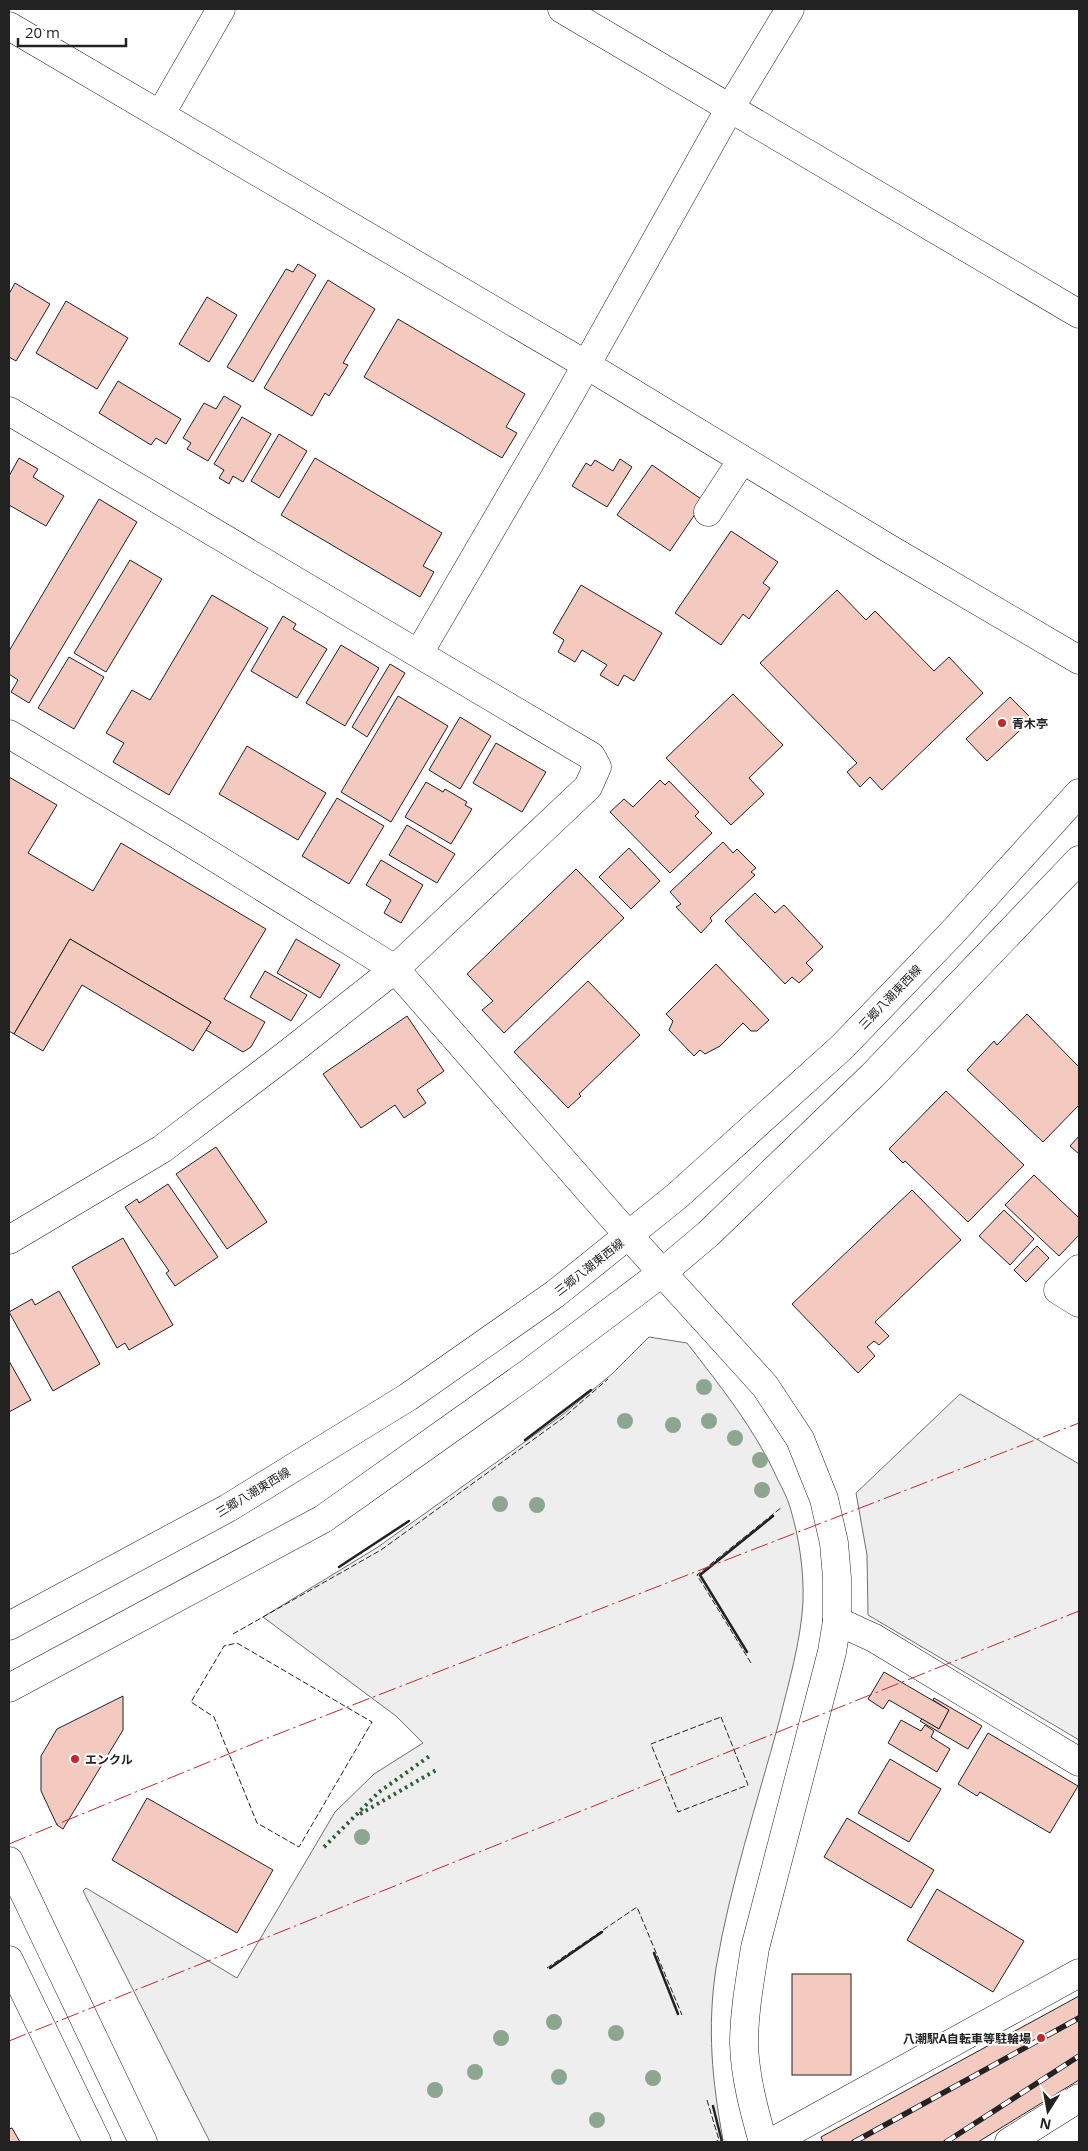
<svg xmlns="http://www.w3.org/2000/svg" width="1088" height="2151" font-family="'Open Sans','Noto Sans JP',sans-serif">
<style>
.green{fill:#eee;stroke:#6f6f6f}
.building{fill:#f3c9c0;stroke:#222}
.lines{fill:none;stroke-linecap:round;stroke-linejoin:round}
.minor-casing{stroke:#222;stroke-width:29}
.minor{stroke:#fff;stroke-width:28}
.rail-casing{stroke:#222;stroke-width:5.5}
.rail{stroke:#fff;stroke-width:4;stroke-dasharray:11;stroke-linecap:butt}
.hedge{stroke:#2f5e38;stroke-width:4;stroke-dasharray:2.5 4;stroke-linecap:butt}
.fence{stroke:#222;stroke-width:1;stroke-dasharray:6 2.5;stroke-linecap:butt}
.wall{stroke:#222;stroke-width:2.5}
.power{stroke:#c62828;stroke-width:1;stroke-dasharray:18 4 2.5 4;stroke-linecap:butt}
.tree{fill:#8da692}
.poi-dot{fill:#c62828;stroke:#fff;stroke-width:2}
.labels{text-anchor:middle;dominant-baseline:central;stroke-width:4;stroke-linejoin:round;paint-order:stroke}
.poi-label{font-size:12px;font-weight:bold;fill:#222;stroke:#fff;text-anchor:start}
.street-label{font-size:12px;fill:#222;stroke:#fff}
</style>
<rect width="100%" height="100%" fill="#fff"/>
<g class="green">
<path d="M 649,1337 L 687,1343 C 721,1387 755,1429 778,1480 C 782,1488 787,1497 790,1507 C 799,1537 804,1570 803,1602 C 801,1641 788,1685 779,1722 C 757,1803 730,1885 716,1968 C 707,2028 712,2080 723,2140 L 719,2142 L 210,2142 L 83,1891 L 86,1888 L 237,1978 L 335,1812 L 374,1774 L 423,1743 L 396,1716 L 263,1617 L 378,1547 L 561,1416 L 612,1374 Z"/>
<path d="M 960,1394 L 1079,1464 L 1079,1740 L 868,1615 L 867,1555 L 856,1493 Z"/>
</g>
<g class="building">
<path d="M 298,264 L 316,275 L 253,382 L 227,367 L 286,269 L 293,272 Z"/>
<path d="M 328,280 L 375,309 L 343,363 L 348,365 L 329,396 L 325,393 L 312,416 L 264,388 Z"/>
<path d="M 15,283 L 50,304 L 16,361 L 9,357 L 9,294 Z"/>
<path d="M 207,297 L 237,315 L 209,362 L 179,344 Z"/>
<path d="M 66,301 L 128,338 L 97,389 L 36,353 Z"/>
<path d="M 398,319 L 525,394 L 506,427 L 517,433 L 502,458 L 364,377 Z"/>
<path d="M 118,381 L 181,419 L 166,444 L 156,438 L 151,445 L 99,413 Z"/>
<path d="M 224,396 L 241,406 L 208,461 L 187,449 L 191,443 L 183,438 L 204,403 L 216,409 Z"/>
<path d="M 242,417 L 271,434 L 243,482 L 233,476 L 229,484 L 219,478 L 224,470 L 214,464 Z"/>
<path d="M 279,434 L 307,451 L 279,498 L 251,481 Z"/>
<path d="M 19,458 L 38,469 L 33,477 L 64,496 L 46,526 L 9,505 L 9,476 Z"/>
<path d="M 315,458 L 442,533 L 423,566 L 434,572 L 420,597 L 281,515 Z"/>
<path d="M 620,459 L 632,467 L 607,507 L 572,486 L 586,463 L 591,466 L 595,460 L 613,471 Z"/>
<path d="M 652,465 L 704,501 L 670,551 L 617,515 Z"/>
<path d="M 99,499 L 137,522 L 29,703 L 11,692 L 18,680 L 9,674 L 9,651 Z"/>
<path d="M 731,531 L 778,562 L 763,583 L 770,588 L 749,619 L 743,614 L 721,645 L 675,613 Z"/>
<path d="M 130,560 L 162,579 L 106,672 L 74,653 Z"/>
<path d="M 581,585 L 662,633 L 634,681 L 624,675 L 618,686 L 600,675 L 607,665 L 582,650 L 575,662 L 558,652 L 564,640 L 553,633 Z"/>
<path d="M 837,590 L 866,620 L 875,611 L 934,671 L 949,657 L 983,693 L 882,790 L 870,777 L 860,787 L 847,772 L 857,763 L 760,663 Z"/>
<path d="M 212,595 L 268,628 L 169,795 L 113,762 L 124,743 L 106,733 L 132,690 L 150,700 Z"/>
<path d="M 283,616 L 296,624 L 293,629 L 327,649 L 297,698 L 251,671 Z"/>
<path d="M 341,645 L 379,668 L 345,726 L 306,703 Z"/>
<path d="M 69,657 L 104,677 L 74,729 L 38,708 Z"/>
<path d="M 390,664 L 405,673 L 367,737 L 352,727 Z"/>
<path d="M 733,694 L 783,745 L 749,778 L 764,794 L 731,825 L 666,758 Z"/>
<path d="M 398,696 L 448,726 L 391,822 L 341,792 Z"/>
<path d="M 1010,697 L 1032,719 L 987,761 L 966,739 Z"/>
<path d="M 460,717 L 491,736 L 460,789 L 429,770 Z"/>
<path d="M 496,743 L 546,772 L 522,812 L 473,783 Z"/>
<path d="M 247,746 L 326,793 L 298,840 L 219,794 Z"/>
<path d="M 9,777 L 57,805 L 28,853 L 93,891 L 121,843 L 266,929 L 224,999 L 265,1022 L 251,1047 L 243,1052 L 206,1030 L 211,1022 L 70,939 L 14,1034 L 9,1031 Z"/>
<path d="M 660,780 L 665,785 L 669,781 L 699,812 L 695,816 L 712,833 L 670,873 L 610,812 L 624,799 L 633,807 Z"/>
<path d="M 426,782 L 443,792 L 445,789 L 467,802 L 465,805 L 472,809 L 451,844 L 405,817 Z"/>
<path d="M 337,798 L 384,826 L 349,884 L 302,856 Z"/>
<path d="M 407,825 L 455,854 L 437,883 L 389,855 Z"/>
<path d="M 723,842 L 733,853 L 737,849 L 756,868 L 751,872 L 755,875 L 710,918 L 712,921 L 701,933 L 676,907 L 681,904 L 670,892 Z"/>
<path d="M 629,848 L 660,881 L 631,909 L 599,877 Z"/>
<path d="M 381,860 L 423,885 L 401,923 L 384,913 L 391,900 L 366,885 Z"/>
<path d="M 576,869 L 624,918 L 504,1033 L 482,1010 L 493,1001 L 467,974 Z"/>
<path d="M 755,893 L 775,913 L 784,905 L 823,947 L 806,963 L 813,970 L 799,983 L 792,977 L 785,984 L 725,921 Z"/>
<path d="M 70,939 L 211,1022 L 193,1051 L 82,985 L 43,1051 L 14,1034 Z"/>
<path d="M 296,939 L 340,965 L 320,998 L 277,973 Z"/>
<path d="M 716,964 L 769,1020 L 757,1031 L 751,1031 L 743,1023 L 720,1046 L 705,1054 L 700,1050 L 694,1056 L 669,1030 L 673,1021 L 666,1014 Z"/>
<path d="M 265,971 L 307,995 L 291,1021 L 250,997 Z"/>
<path d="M 588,981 L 640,1035 L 579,1094 L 581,1096 L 568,1108 L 514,1052 Z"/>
<path d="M 1027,1014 L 1079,1067 L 1079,1105 L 1043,1142 L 967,1070 L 994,1041 L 997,1045 Z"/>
<path d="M 407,1016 L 444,1071 L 417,1090 L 426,1103 L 404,1118 L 395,1105 L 361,1128 L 323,1074 Z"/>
<path d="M 946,1091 L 1024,1165 L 968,1222 L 905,1161 L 903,1163 L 889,1149 Z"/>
<path d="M 1079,1136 L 1079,1154 L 1070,1146 Z"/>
<path d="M 216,1147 L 267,1222 L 227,1249 L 176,1174 Z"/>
<path d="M 1034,1175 L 1079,1218 L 1079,1235 L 1059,1256 L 1005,1205 Z"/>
<path d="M 168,1184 L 218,1257 L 175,1286 L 166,1273 L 169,1271 L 125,1207 L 137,1199 L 139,1203 Z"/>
<path d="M 912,1190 L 961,1240 L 875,1322 L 889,1336 L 879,1345 L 874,1341 L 867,1347 L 875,1356 L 858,1373 L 792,1304 Z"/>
<path d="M 1004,1210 L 1034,1239 L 1010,1265 L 979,1236 Z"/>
<path d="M 123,1238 L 173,1325 L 129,1350 L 125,1343 L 117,1348 L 72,1267 Z"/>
<path d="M 1037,1246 L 1049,1258 L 1026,1282 L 1014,1270 Z"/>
<path d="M 59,1291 L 100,1364 L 53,1391 L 9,1312 L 32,1299 L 35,1305 Z"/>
<path d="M 9,1361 L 31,1400 L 9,1412 Z"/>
<path d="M 884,1672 L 949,1710 L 939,1729 L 889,1700 L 883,1709 L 868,1699 Z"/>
<path d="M 123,1696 L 123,1730 L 63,1829 L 57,1825 L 41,1791 L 41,1756 L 57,1729 Z"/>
<path d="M 934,1698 L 982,1726 L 968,1749 L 920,1721 L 922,1719 L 939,1729 L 949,1710 L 933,1700 Z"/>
<path d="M 901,1720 L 921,1731 L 925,1725 L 934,1731 L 931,1737 L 950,1749 L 937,1772 L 888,1743 Z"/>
<path d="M 988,1733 L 1078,1786 L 1050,1833 L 980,1792 L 977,1796 L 958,1784 Z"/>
<path d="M 890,1759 L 941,1789 L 909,1842 L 858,1813 Z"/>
<path d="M 147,1798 L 273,1870 L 237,1933 L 112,1860 Z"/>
<path d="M 847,1818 L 934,1870 L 911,1908 L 824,1857 Z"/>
<path d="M 937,1889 L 1024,1941 L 993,1992 L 907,1940 Z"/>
<rect x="792" y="1974" width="59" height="101"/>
<path d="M 1079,1996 L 1079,2080 L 978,2142 L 823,2142 L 821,2137 Z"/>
<path d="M 12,2128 L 20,2142 L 9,2142 L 9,2129 Z"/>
</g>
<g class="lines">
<g class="minor-casing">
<g id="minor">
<path d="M 562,9 L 1079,314"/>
<path d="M 9,26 L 585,364 L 888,548 L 1079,660"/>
<path d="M 160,115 L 221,9"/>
<path d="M 9,411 L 591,756 L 597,767 L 588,787 L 395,969 L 286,1055 L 162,1149 L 9,1240"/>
<path d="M 708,512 L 742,460"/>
<path d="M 419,653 L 570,394 L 730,108 L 790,9"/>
<path d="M 9,734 L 175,833 L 395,969 L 629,1236 L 765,1386 L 800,1439 L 824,1499 L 834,1543 L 837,1578 L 837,1621 L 832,1652 L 755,1948 C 750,1980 744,2012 744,2044 C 745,2077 754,2110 763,2142"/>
<path d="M 1079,1269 L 1058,1290 L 1079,1303"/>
<path d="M 837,1621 L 874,1638 L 1079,1762"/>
<path d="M 9,1626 L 228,1508 L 408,1397 L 555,1294 L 677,1196 L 842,1047 L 952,933 L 1079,793"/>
<path d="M 9,1688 L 323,1519 L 526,1375 L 663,1272 L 708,1234 L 872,1076 L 1079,860"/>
<path d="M 9,1861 L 143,2142"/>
<path d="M 9,1960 L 97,2142"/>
<path d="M 772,2142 L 1079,1973"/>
<path d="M 1009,2142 L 1079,2098"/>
</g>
</g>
<use href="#minor" class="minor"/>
<g class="rail-casing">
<g id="rail">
<path d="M 854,2142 L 1079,2018"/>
<path d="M 946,2142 L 1079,2056"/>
</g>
</g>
<use href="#rail" class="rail"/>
<g class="hedge">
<path d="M 360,1814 L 438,1769"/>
<path d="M 324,1847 L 379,1792 L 431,1755"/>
</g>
<g class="fence">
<path d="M 233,1634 L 381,1550 L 563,1418 L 608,1379"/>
<path d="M 237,1643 L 372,1722 L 299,1847 L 257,1823 L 214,1717 L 191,1702 L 224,1646 Z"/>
<path d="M 751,1663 L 697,1575 L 782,1507"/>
<path d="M 721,1717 L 748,1785 L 678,1812 L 651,1744 Z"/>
<path d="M 547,1968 L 637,1907 L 682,2015"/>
<path d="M 707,2100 L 719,2140 L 715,2142"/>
</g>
<g class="wall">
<path d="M 525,1440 L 591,1390"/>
<path d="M 339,1567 L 409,1521"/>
<path d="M 747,1652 L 700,1575 L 773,1516"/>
<path d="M 654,1953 L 678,2014"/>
<path d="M 550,1968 L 602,1932"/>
<path d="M 713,2106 L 722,2142"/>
</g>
<g class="power">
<path d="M 9,1844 L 265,1739 L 1079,1423"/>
<path d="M 9,2041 L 1079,1611"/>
</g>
</g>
<g class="tree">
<circle cx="704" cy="1387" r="8"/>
<circle cx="625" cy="1421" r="8"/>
<circle cx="709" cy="1421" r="8"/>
<circle cx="673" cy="1425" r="8"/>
<circle cx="735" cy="1438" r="8"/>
<circle cx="760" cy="1460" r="8"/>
<circle cx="762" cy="1490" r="8"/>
<circle cx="500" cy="1504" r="8"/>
<circle cx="537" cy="1505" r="8"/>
<circle cx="362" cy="1837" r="8"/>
<circle cx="554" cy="2022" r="8"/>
<circle cx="616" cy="2033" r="8"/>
<circle cx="501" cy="2038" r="8"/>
<circle cx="475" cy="2072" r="8"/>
<circle cx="559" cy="2077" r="8"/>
<circle cx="653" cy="2078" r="8"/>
<circle cx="435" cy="2090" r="8"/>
<circle cx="597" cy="2120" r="8"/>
</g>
<g class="poi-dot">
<circle cx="1002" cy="723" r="5"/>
<circle cx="75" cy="1759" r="5"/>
<circle cx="1041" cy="2038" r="5"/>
</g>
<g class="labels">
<g class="poi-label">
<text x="1012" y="723">青木亭</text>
<text x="85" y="1759">エンクル</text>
<text x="1031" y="2038" text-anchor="end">八潮駅A自転車等駐輪場</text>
</g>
<g class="street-label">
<text transform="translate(890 997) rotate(-46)">三郷八潮東西線</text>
<text transform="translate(589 1267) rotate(-38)">三郷八潮東西線</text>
<text transform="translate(253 1492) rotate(-31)">三郷八潮東西線</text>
</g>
</g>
<rect width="1088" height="2151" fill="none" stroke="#222222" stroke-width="20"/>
<g transform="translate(1048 2111) rotate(191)" stroke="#ffffff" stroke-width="4" paint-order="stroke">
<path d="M0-4L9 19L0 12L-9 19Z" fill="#222222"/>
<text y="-8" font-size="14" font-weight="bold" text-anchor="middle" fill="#222222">N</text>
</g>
<path d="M18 38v8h108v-8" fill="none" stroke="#222222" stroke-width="2.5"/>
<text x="25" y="38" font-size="15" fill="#222222" stroke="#ffffff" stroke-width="4" paint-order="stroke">20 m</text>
</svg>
